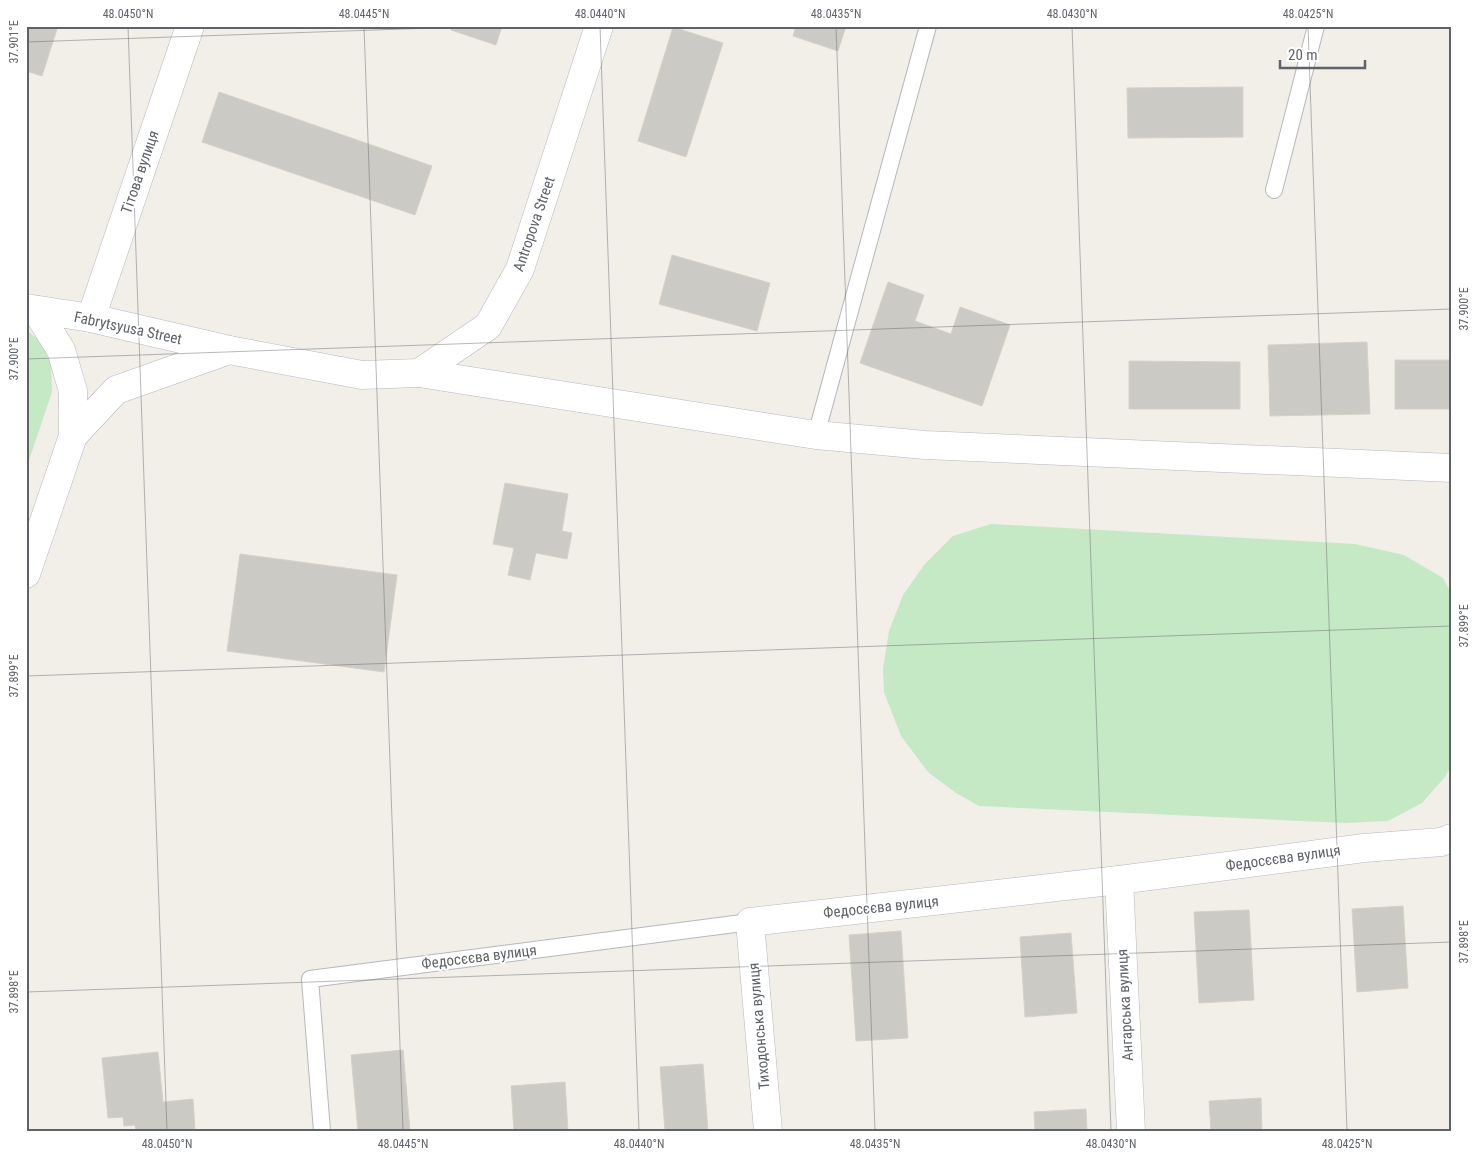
<svg xmlns="http://www.w3.org/2000/svg" width="1478" height="1157" font-family="'Roboto Condensed',sans-serif">
<style>
.green{fill:#c5e8c5}
.building{fill:#cccac5;stroke:#d6d1c6}
.lines{fill:none;stroke-linecap:round;stroke-linejoin:round}
.lane-casing{stroke:#b5b8bc;stroke-width:18}
.street-casing{stroke:#b5b8bc;stroke-width:29}
.secondary-casing{stroke:#b6babf;stroke-width:29}
.lane{stroke:#fff;stroke-width:16}
.street{stroke:#fff;stroke-width:28}
.secondary{stroke:#fff;stroke-width:28}
.ticks{fill:none;stroke:#5f6368;stroke-width:1;stroke-opacity:0.45}
.labels{text-anchor:middle;dominant-baseline:central;stroke-width:4;stroke-linejoin:round;paint-order:stroke}
.street-label{font-size:15px;fill:#5f6368;stroke:#fff}
.neatline{fill:none;stroke:#5f6368;stroke-width:2}
.ticks-label{font-size:12px;text-anchor:middle;fill:#5f6368}
</style>
<rect width="100%" height="100%" fill="#f1efe8"/>
<g class="green">
<path d="M 26,330 L 40,341 L 51,364 L 52,392 L 26,469 Z"/>
<path d="M 991,524 L 1355,544 L 1404,555 L 1443,578 L 1452,595 L 1452,764 L 1445,777 L 1422,803 L 1388,821 L 1345,823 L 979,806 L 956,793 L 928,772 L 901,736 L 884,692 L 883,669 L 889,631 L 903,595 L 924,565 L 953,536 Z"/>
</g>
<g class="building">
<path d="M 26,26 L 58,26 L 42,76 L 26,71 Z"/>
<path d="M 452,26 L 502,26 L 496,45 L 451,30 Z"/>
<path d="M 796,26 L 846,26 L 838,51 L 793,36 Z"/>
<path d="M 673,27 L 723,43 L 686,157 L 638,141 Z"/>
<path d="M 1243,87 L 1243,137 L 1128,138 L 1127,88 Z"/>
<path d="M 219,92 L 432,166 L 415,215 L 202,142 Z"/>
<path d="M 672,255 L 770,283 L 757,331 L 659,304 Z"/>
<path d="M 888,282 L 924,295 L 915,321 L 951,334 L 960,307 L 1010,325 L 982,406 L 860,363 Z"/>
<path d="M 1367,342 L 1370,414 L 1270,416 L 1268,345 Z"/>
<rect x="1395" y="360" width="57" height="49"/>
<path d="M 1129,361 L 1240,362 L 1240,409 L 1129,409 Z"/>
<path d="M 505,483 L 568,494 L 562,531 L 572,533 L 567,559 L 536,553 L 530,580 L 508,575 L 514,548 L 493,544 Z"/>
<path d="M 240,554 L 397,575 L 384,672 L 227,651 Z"/>
<path d="M 1403,906 L 1408,988 L 1357,992 L 1352,909 Z"/>
<path d="M 1249,910 L 1254,1000 L 1199,1003 L 1194,912 Z"/>
<path d="M 901,931 L 908,1038 L 856,1041 L 849,935 Z"/>
<path d="M 1071,933 L 1077,1013 L 1025,1017 L 1020,937 Z"/>
<path d="M 403,1050 L 410,1131 L 358,1131 L 351,1055 Z"/>
<path d="M 158,1052 L 163,1102 L 193,1099 L 195,1131 L 136,1131 L 135,1125 L 124,1126 L 123,1117 L 108,1118 L 102,1058 Z"/>
<path d="M 703,1064 L 708,1131 L 665,1131 L 660,1067 Z"/>
<path d="M 565,1082 L 568,1131 L 514,1131 L 511,1086 Z"/>
<path d="M 1261,1098 L 1262,1131 L 1211,1131 L 1209,1101 Z"/>
<path d="M 1086,1109 L 1087,1131 L 1035,1131 L 1034,1112 Z"/>
</g>
<g class="lines">
<g class="lane-casing">
<g id="lane">
<path d="M 1274,190 L 1316,26"/>
<path d="M 816,435 L 928,26"/>
<path d="M 322,1131 L 310,979 L 750,922"/>
</g>
</g>
<g class="street-casing">
<g id="street">
<path d="M 91,318 L 190,26"/>
<path d="M 419,373 L 816,435 L 925,445 L 1452,468"/>
<path d="M 1119,880 L 1131,1131"/>
<path d="M 768,1131 L 750,922 L 1119,880 L 1364,848 L 1441,842 L 1452,838"/>
</g>
</g>
<g class="secondary-casing">
<g id="secondary">
<path d="M 26,308 L 91,318 L 229,350 L 362,375 L 419,373 L 488,326 L 520,269 L 599,26"/>
<path d="M 73,436 L 116,390 L 229,350"/>
<path d="M 26,574 L 73,436 L 73,391 L 61,350 L 36,310"/>
</g>
</g>
<use href="#lane" class="lane"/>
<use href="#street" class="street"/>
<use href="#secondary" class="secondary"/>
</g>
<path class="ticks" d="M 128,26 L 167,1131M 364,26 L 403,1131M 600,26 L 639,1131M 836,26 L 875,1131M 1072,26 L 1111,1131M 1308,26 L 1347,1131M 26,42 L 491,26M 26,359 L 1452,309M 26,676 L 1452,626M 26,992 L 1452,942"/>
<g class="labels">
<g class="street-label">
<text transform="translate(140 172) rotate(-71)">Тітова вулиця</text>
<text transform="translate(534 224) rotate(-71)">Antropova Street</text>
<text transform="translate(128 328) rotate(12)">Fabrytsyusa Street</text>
<text transform="translate(1283 858) rotate(-8)">Федосєєва вулиця</text>
<text transform="translate(881 907) rotate(-6)">Федосєєва вулиця</text>
<text transform="translate(479 957) rotate(-7)">Федосєєва вулиця</text>
<text transform="translate(1125 1005) rotate(-93)">Ангарська вулиця</text>
<text transform="translate(759 1026) rotate(-95)">Тиходонська вулиця</text>
</g>
</g>
<rect width="1478" height="1157" fill="none" stroke="#ffffff" stroke-width="55"/>
<path d="M1280 60v8h85v-8" fill="none" stroke="#5f6368" stroke-width="2.5"/>
<text x="1288" y="60" font-size="15" fill="#5f6368" stroke="#ffffff" stroke-width="4" paint-order="stroke">20 m</text>
<rect x="28" y="28" width="1422" height="1102" class="neatline"/>
<g class="ticks-label">
<text x="128" y="18">48.0450°N</text>
<text x="364" y="18">48.0445°N</text>
<text x="600" y="18">48.0440°N</text>
<text x="836" y="18">48.0435°N</text>
<text x="1072" y="18">48.0430°N</text>
<text x="1308" y="18">48.0425°N</text>
<text transform="translate(14 42) rotate(-90)" y="4">37.901°E</text>
<text transform="translate(1464 309) rotate(-90)" y="4">37.900°E</text>
<text transform="translate(14 359) rotate(-90)" y="4">37.900°E</text>
<text transform="translate(1464 626) rotate(-90)" y="4">37.899°E</text>
<text transform="translate(14 676) rotate(-90)" y="4">37.899°E</text>
<text transform="translate(1464 942) rotate(-90)" y="4">37.898°E</text>
<text transform="translate(14 992) rotate(-90)" y="4">37.898°E</text>
<text x="167" y="1148">48.0450°N</text>
<text x="403" y="1148">48.0445°N</text>
<text x="639" y="1148">48.0440°N</text>
<text x="875" y="1148">48.0435°N</text>
<text x="1111" y="1148">48.0430°N</text>
<text x="1347" y="1148">48.0425°N</text>
</g>
</svg>
